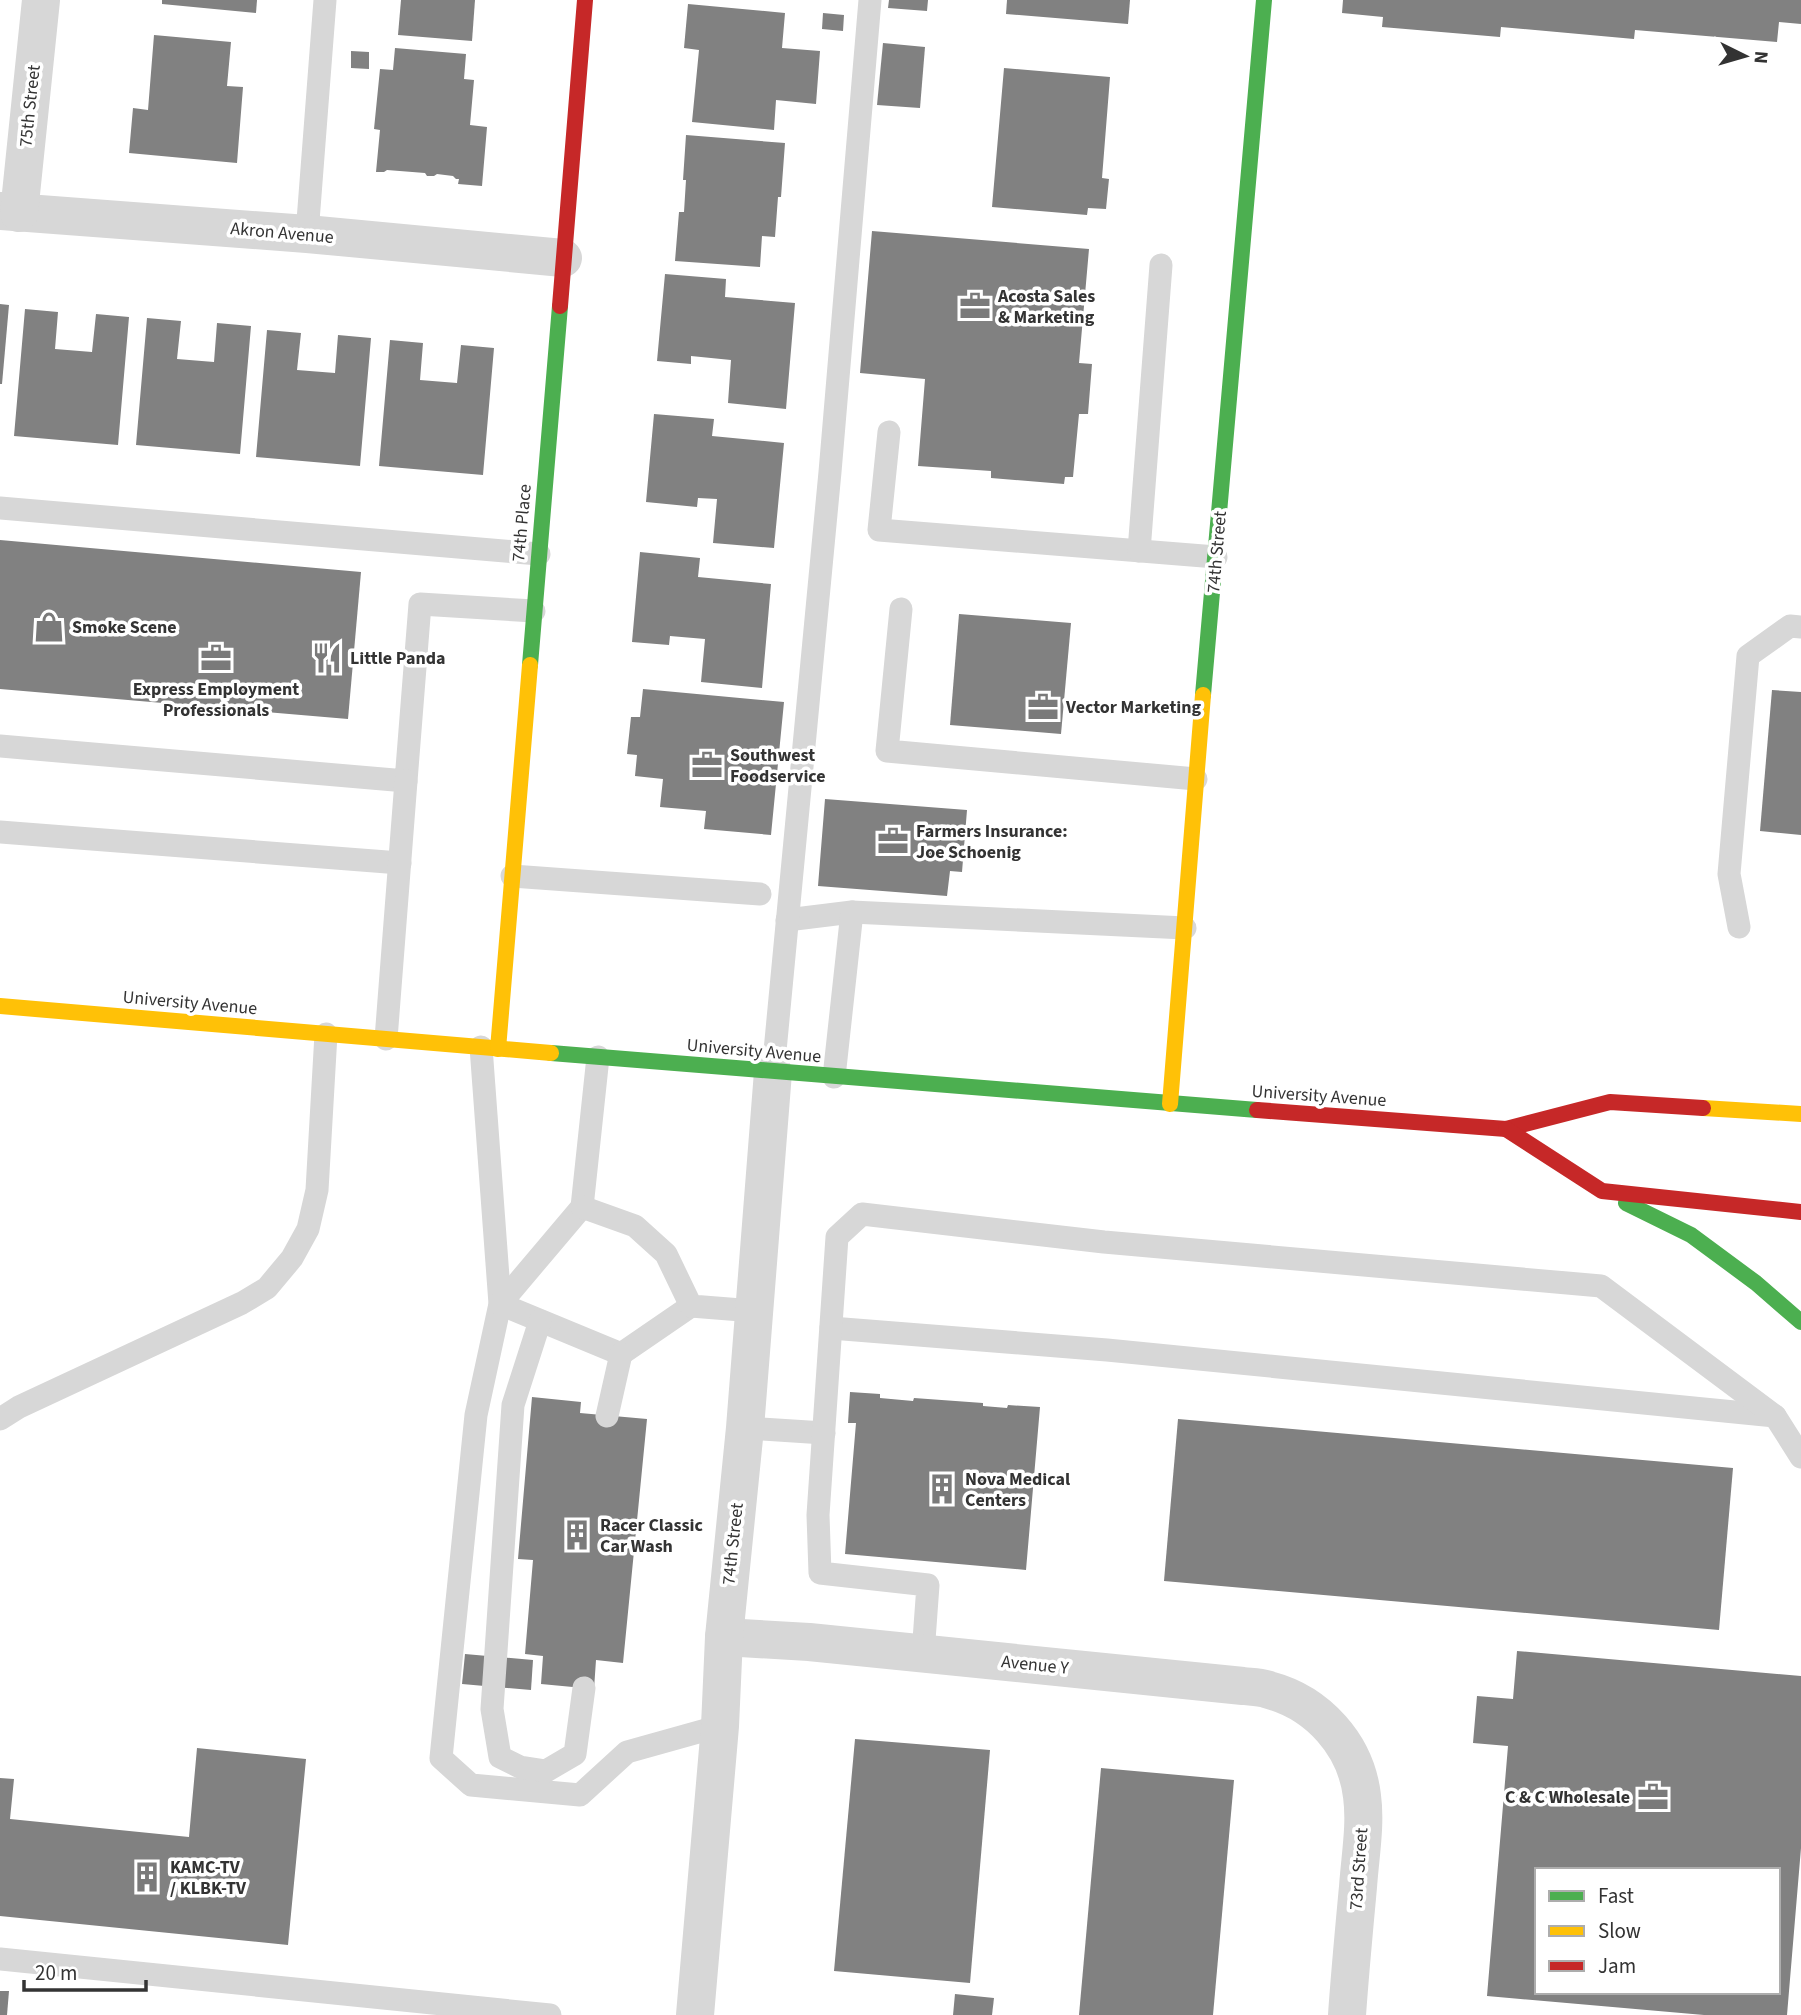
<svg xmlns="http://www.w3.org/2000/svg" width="1801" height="2015" font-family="'Source Sans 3',sans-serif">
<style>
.building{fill:#818181;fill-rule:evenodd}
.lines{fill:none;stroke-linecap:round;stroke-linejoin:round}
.lane{stroke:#d7d7d7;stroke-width:23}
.street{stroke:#d7d7d7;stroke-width:38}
.fast{stroke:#4caf50;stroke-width:16}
.slow{stroke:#ffc107;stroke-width:16}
.jam{stroke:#c62828;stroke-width:16}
.labels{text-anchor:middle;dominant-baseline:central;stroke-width:7;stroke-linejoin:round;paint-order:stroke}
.street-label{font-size:18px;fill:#333;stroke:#fff}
.poi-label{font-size:18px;font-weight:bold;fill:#333;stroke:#fff;text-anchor:start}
</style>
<rect width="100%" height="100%" fill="#fff"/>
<g class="building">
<path d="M 162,0 L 257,0 L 256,13 L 162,4 Z"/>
<path d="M 401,0 L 475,0 L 472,41 L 398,35 Z"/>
<path d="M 889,0 L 928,0 L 927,11 L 888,8 Z"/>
<path d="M 1007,0 L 1130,0 L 1128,24 L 1006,14 Z"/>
<path d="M 1343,0 L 1801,0 L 1801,24 L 1779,22 L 1777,42 L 1635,30 L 1634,39 L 1501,27 L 1500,37 L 1382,27 L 1383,17 L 1342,13 Z"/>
<path d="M 688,4 L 785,13 L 782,48 L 820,51 L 816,104 L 776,100 L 774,130 L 692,122 L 699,50 L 684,48 Z"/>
<path d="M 823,13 L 844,15 L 843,31 L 822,29 Z"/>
<path d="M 154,35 L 231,42 L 227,86 L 243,87 L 237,163 L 129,153 L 133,108 L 148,110 Z"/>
<path d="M 883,43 L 925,47 L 920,108 L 877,105 Z"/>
<path d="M 395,48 L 466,54 L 464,79 L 474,80 L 470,125 L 487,127 L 482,186 L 458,184 L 459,179 L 456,179 L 453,176 L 437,174 L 434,176 L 427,176 L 425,173 L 387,170 L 384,172 L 376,172 L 380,130 L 374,129 L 380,69 L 393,70 Z"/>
<path d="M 351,51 L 369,52 L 369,69 L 351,68 Z"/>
<path d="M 1004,68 L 1110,77 L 1102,178 L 1109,179 L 1106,209 L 1088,208 L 1087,215 L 992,207 Z"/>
<path d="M 686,135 L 785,143 L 781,197 L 778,197 L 775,237 L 762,236 L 760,267 L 675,261 L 679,212 L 684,212 L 686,180 L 683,180 Z"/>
<path d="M 872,231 L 1089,249 L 1079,363 L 1092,364 L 1088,414 L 1079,414 L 1073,477 L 1065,477 L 1064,484 L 991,478 L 991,471 L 918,466 L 925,379 L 860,373 Z"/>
<path d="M 665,274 L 726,279 L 725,297 L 795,303 L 786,409 L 728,403 L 731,360 L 691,356 L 691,364 L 657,361 Z"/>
<path d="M 0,304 L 9,305 L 2,384 L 0,384 Z"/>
<path d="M 25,309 L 58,312 L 55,349 L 92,352 L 96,314 L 129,317 L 118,445 L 14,436 Z"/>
<path d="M 147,318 L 181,321 L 177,359 L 214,362 L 217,323 L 251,326 L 240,454 L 136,445 Z"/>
<path d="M 267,330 L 301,333 L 297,370 L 335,373 L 338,335 L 371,338 L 360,466 L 256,457 Z"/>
<path d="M 390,340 L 423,343 L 420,380 L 457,383 L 461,345 L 494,348 L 483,475 L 379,466 Z"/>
<path d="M 654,414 L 714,419 L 712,436 L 784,443 L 774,548 L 713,543 L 717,499 L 698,498 L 697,507 L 646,502 Z"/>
<path d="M 0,540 L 361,572 L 348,719 L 0,689 Z"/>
<path d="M 640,552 L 700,558 L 698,577 L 771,584 L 762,688 L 701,682 L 705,639 L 670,636 L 669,645 L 632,642 Z"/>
<path d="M 959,614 L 1071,623 L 1061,734 L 950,725 Z"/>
<path d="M 643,689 L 784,702 L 771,835 L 704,829 L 706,811 L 660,807 L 663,779 L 635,776 L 637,755 L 627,754 L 631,717 L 640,717 Z"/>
<path d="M 1772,690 L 1801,692 L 1801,835 L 1760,831 Z"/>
<path d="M 825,799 L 967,810 L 962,872 L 950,871 L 947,896 L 818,886 Z"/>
<path d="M 850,1392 L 880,1394 L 880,1398 L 913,1401 L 914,1398 L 983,1403 L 983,1406 L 1007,1408 L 1008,1405 L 1040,1407 L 1026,1570 L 845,1554 L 856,1423 L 848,1423 Z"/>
<path d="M 532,1397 L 581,1402 L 580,1413 L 647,1419 L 623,1663 L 596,1660 L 594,1689 L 541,1684 L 543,1656 L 525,1654 L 533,1560 L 518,1559 Z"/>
<path d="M 1178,1419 L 1733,1468 L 1719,1630 L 1164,1581 Z"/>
<path d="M 1517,1651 L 1801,1676 L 1801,1848 L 1787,2015 L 1704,2015 L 1487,1996 L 1508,1746 L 1473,1743 L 1477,1696 L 1513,1699 ZM 1537,1870 L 1778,1870 L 1778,1992 L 1537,1992 Z"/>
<path d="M 465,1654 L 533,1660 L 531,1690 L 462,1684 Z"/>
<path d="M 855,1739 L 990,1750 L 970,1983 L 834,1971 Z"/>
<path d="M 197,1748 L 306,1759 L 288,1945 L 0,1916 L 0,1778 L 14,1779 L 10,1819 L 189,1837 Z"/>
<path d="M 1101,1768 L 1234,1780 L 1213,2015 L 1079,2015 Z"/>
<path d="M 0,1991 L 9,1991 L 7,2015 L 0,2015 Z"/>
<path d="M 955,1994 L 994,1998 L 992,2015 L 953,2015 Z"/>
</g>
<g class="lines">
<g class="lane">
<path d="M 307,234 L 325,0"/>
<path d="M 889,432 L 879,530 L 1216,557"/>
<path d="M 0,508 L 539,554"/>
<path d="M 1139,551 L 1161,265"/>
<path d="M 901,609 L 887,751 L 1196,779"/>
<path d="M 0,746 L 406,781 L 420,604 L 534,611"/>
<path d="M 0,832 L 400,863"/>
<path d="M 512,876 L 760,894"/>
<path d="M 787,920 L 852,912 L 1185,928"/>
<path d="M 1739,927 L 1729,874 L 1748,656 L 1790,626 L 1801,627"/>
<path d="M 386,1039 L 406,781"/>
<path d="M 481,1047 L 500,1304 L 476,1415 L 441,1758 L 471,1785 L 580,1795 L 627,1752 L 720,1726"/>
<path d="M 598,1057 L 582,1207 L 500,1304 L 621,1354 L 691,1306"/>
<path d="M 773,1072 L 830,472 L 870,0"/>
<path d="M 834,1077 L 852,912"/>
<path d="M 582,1207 L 635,1226 L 666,1254 L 691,1306 L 754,1311"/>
<path d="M 540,1321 L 513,1405 L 492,1709 L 500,1757 L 520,1767 L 546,1771 L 575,1754 L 584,1688"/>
<path d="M 831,1328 L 1107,1350 L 1775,1416"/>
<path d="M 607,1416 L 621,1354"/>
<path d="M 0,1419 L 19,1407 L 242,1303 L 267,1288 L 292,1258 L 308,1229 L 317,1190 L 326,1034"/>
<path d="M 745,1428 L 824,1433"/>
<path d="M 923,1654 L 928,1585 L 820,1573 L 818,1515 L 837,1237 L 862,1214 L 1104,1242 L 1601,1286 L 1775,1416 L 1801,1457"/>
<path d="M 0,1959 L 550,2015"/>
</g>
<g class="street">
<path d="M 0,211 L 307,234 L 563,258"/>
<path d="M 19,213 L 41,0"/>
<path d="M 724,1637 L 809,1642 L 1243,1686 C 1251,1687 1261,1687 1269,1690 C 1318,1703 1356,1745 1362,1796 C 1366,1825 1360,1857 1358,1887 C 1354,1930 1350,1972 1347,2015"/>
<path d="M 695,2015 L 720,1726 L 724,1637 L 745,1428 L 773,1072"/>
</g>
<g class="fast">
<path d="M 530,665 L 560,306"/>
<path d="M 1203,695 L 1264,0"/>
<path d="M 551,1053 L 1257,1110"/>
<path d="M 1626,1203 L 1691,1235 L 1756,1283 L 1801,1322"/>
</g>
<g class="slow">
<path d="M 0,1006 L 551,1053"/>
<path d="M 498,1049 L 530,665"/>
<path d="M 1170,1104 L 1203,695"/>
<path d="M 1703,1108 L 1801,1114"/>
</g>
<g class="jam">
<path d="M 560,306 L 585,0"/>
<path d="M 1257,1110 L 1506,1129 L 1610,1102 L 1703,1108"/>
<path d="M 1506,1129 L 1602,1191 L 1801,1212"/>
</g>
</g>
<defs>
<g id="office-bare" transform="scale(2.415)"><path d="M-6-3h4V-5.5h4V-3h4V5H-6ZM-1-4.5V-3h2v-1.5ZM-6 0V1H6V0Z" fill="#7a7a7a" stroke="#fff" stroke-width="2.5" paint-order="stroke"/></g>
<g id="shop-bare" transform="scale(2.415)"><path d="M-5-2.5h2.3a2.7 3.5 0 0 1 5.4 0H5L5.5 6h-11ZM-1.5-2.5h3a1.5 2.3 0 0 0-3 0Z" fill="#7a7a7a" stroke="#fff" stroke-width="2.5" paint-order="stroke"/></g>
<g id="restaurant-bare" transform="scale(2.415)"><path d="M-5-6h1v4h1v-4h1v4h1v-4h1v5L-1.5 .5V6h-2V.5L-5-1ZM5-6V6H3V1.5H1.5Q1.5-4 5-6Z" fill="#7a7a7a" stroke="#fff" stroke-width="2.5" paint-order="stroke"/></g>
<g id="building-bare" transform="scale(2.415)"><path d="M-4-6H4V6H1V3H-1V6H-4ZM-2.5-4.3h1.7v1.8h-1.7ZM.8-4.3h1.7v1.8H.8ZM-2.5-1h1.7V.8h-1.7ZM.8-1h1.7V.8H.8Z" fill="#7a7a7a" stroke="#fff" stroke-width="2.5" paint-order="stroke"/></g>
</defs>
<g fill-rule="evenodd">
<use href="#office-bare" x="975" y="306"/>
<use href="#shop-bare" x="49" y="627"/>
<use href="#office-bare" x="216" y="658"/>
<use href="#restaurant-bare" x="327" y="658"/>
<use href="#office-bare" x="1043" y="707"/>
<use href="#office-bare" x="707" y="765"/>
<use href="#office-bare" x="893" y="841"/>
<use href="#building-bare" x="942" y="1489"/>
<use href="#building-bare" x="577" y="1535"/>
<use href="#office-bare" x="1653" y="1797"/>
<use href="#building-bare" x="147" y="1877"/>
</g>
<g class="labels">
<g class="street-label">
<text transform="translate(30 106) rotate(-84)">75th Street</text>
<text transform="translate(282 233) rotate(5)">Akron Avenue</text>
<text transform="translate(522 523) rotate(-85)">74th Place</text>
<text transform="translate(1217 552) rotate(-85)">74th Street</text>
<text transform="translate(190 1003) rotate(5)">University Avenue</text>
<text transform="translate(754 1051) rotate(5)">University Avenue</text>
<text transform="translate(1319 1096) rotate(4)">University Avenue</text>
<text transform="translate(733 1544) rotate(-84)">74th Street</text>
<text transform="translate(1035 1665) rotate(6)">Avenue Y</text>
<text transform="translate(1359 1869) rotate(-86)">73rd Street</text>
</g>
<g class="poi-label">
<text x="998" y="296">Acosta Sales<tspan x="998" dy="21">&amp; Marketing</tspan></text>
<text x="72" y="627">Smoke Scene</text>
<text x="350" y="658">Little Panda</text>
<text x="216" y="689" text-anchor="middle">Express Employment<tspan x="216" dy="21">Professionals</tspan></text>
<text x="1066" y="707">Vector Marketing</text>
<text x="730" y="755">Southwest<tspan x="730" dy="21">Foodservice</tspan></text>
<text x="916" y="831">Farmers Insurance:<tspan x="916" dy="21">Joe Schoenig</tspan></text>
<text x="965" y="1479">Nova Medical<tspan x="965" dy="21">Centers</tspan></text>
<text x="600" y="1525">Racer Classic<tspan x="600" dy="21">Car Wash</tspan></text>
<text x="1630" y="1797" text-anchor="end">C &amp; C Wholesale</text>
<text x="170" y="1867">KAMC-TV<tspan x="170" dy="21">/ KLBK-TV</tspan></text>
</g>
</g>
<rect x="1535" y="1868" width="245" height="126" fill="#ffffff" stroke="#adadad" stroke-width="2"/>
<rect x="1549" y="1891" width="35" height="10" fill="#4caf50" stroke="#adadad" stroke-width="2"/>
<text x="1598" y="1903" font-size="21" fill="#333333">Fast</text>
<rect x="1549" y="1926" width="35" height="10" fill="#ffc107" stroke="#adadad" stroke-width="2"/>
<text x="1598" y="1938" font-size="21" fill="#333333">Slow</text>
<rect x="1549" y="1961" width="35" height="10" fill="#c62828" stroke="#adadad" stroke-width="2"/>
<text x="1598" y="1973" font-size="21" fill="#333333">Jam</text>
<g transform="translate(1745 56) rotate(95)" stroke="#ffffff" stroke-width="5" paint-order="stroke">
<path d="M0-5L12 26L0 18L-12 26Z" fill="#333333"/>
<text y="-10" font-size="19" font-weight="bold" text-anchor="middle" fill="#333333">N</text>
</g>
<path d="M24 1980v10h122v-10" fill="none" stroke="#333333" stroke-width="3.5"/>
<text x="35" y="1980" font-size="21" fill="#333333" stroke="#ffffff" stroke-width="5" paint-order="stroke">20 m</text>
</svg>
